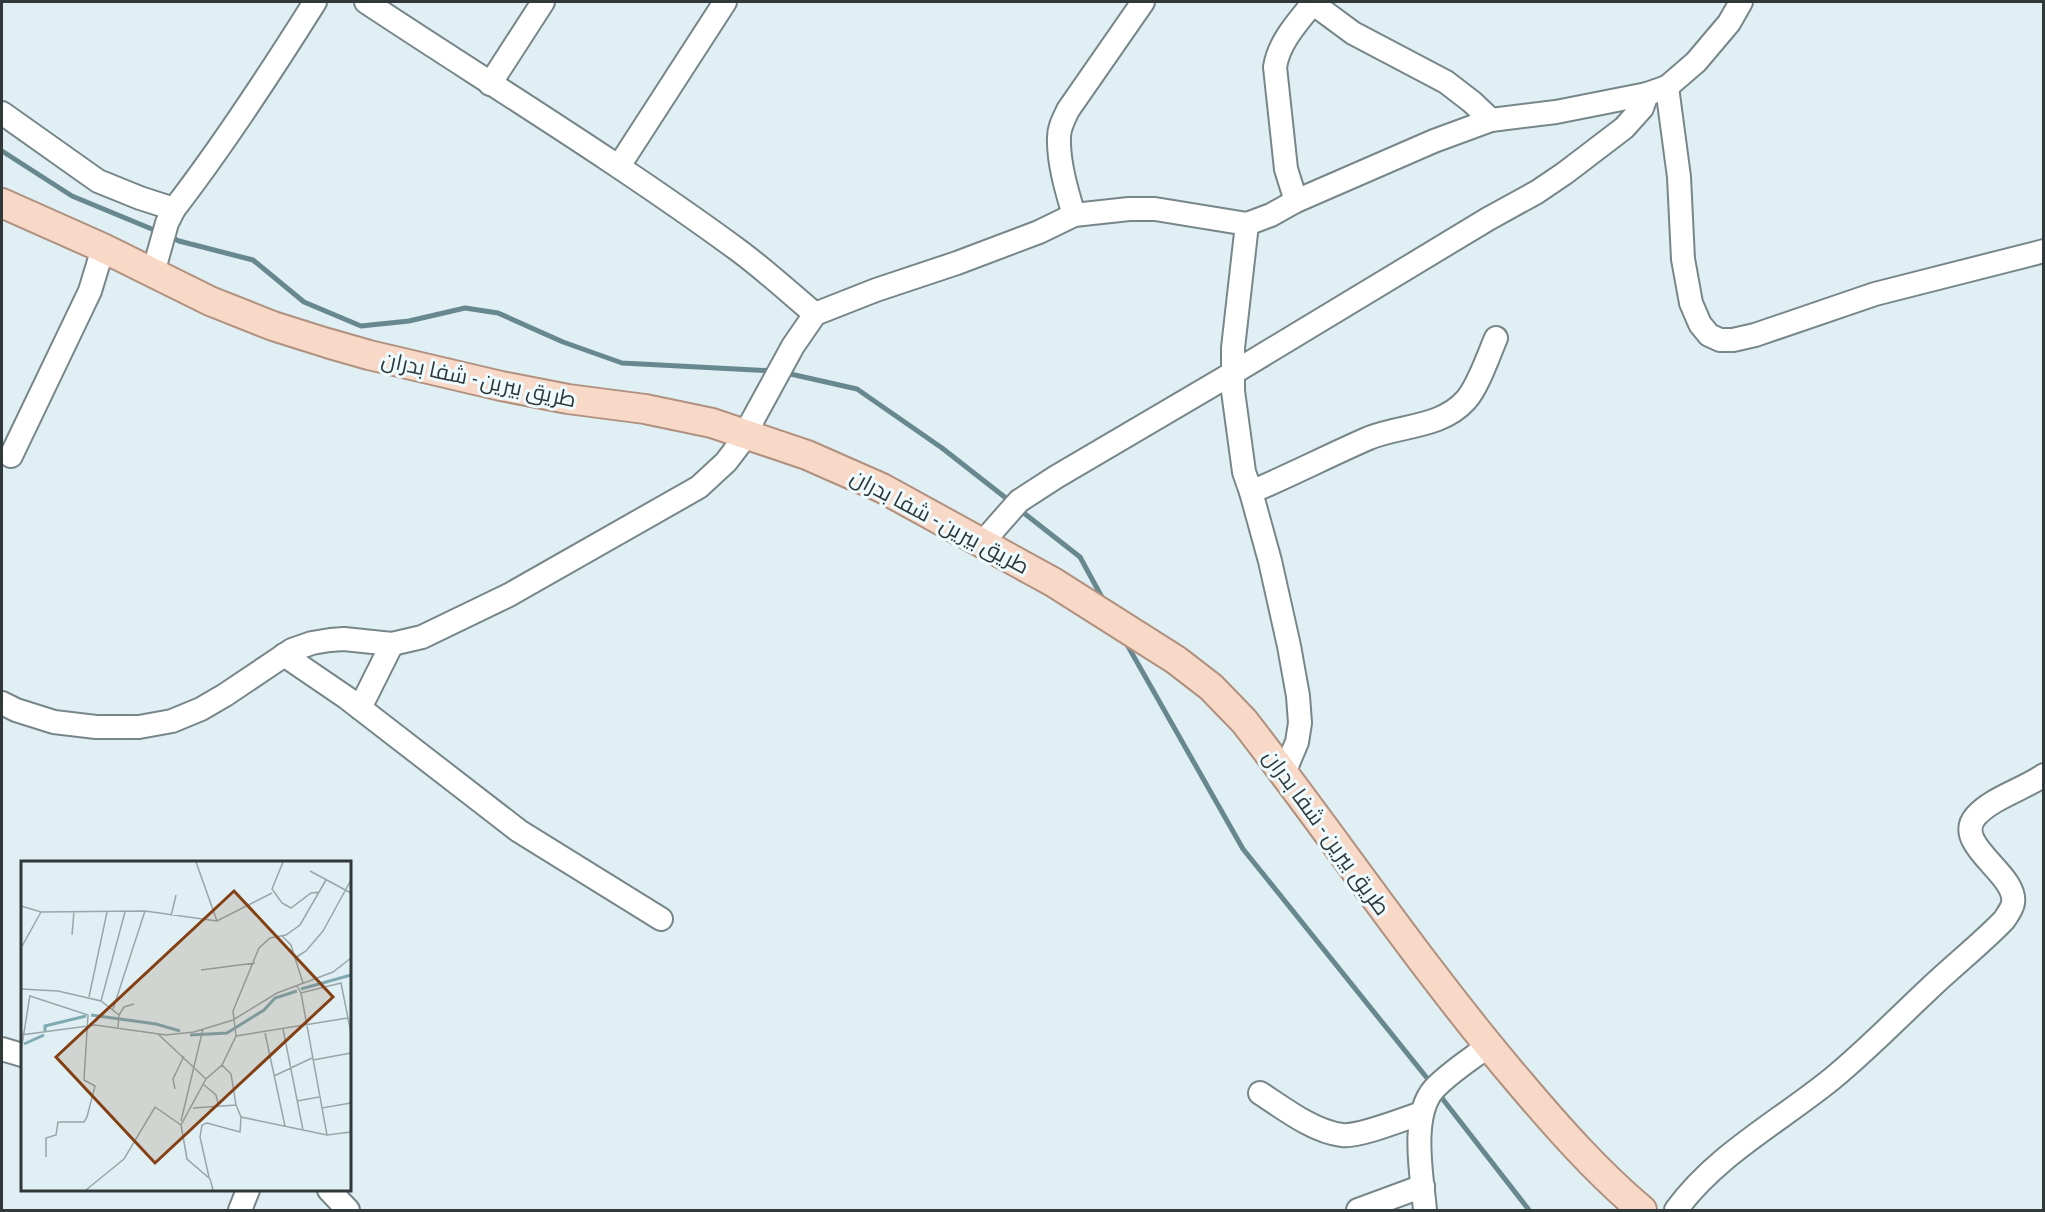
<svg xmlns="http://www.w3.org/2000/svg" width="2045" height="1212" font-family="'PT Sans Narrow',Cairo,sans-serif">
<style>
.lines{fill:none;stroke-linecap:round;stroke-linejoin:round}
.stream{stroke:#68888f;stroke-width:5}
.minor-casing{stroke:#778689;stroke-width:26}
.major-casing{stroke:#b0907e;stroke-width:32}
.minor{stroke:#fff;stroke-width:22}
.major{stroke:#f8d9c8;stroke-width:28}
.labels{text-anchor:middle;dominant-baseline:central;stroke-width:6;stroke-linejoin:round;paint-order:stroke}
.street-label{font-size:22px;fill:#313839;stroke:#effcff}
.inset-river{fill:none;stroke:#7faab4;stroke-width:3}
.inset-road{fill:none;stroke:#99a6a9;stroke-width:1.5}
.view{fill:#844014;fill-opacity:0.15;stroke:#844014;stroke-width:3}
.inset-edge{fill:none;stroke:#313839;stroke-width:3}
</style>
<rect width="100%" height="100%" fill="#dfeff3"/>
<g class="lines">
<g class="stream">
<path d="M 2,151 L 72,196 L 159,232"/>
<path d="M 168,236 L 179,241 L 253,260 L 304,302 L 361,326 L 409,321 L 465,308 L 498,313 L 563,342 L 622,363 L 774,371"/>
<path d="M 786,373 L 857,389 L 942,448 L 1011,502"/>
<path d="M 1020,510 L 1080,557 L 1104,601"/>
<path d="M 1125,641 L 1243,849 L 1431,1083"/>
<path d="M 1438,1093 L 1529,1210"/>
</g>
<g class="minor-casing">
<g id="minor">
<path d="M 366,2 C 490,84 618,162 738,250 C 765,270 790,293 815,314"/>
<path d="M 1311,2 L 1353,33 L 1446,82 L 1472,102 L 1491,120"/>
<path d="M 490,84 L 543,2"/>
<path d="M 1667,87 L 1679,177 L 1683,259 L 1691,303 L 1700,324 L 1709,335 L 1720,340 L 1733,340 L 1755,335 L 1875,294 L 2044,251"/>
<path d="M 2,113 L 98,181 L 140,198 L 174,209 L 167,223 L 153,273"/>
<path d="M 619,166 L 725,2"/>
<path d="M 1296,201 L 1286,169 L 1275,67 C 1279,42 1297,23 1313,3"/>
<path d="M 174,209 C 225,143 271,72 315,2"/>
<path d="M 1074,215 C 1067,192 1058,162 1059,137 C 1059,127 1064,119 1068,110 L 1143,2"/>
<path d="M 1247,224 L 1233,348 L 1233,391 L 1244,472 L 1251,492 L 1270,561 L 1289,646 L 1298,696 L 1300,723 L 1297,742 L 1284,773"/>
<path d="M 11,456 L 90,291 L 103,248"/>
<path d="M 1251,492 C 1291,475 1330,455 1369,438 C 1401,425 1441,428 1466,400 C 1478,387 1489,354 1496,338"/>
<path d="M 982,543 L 1019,501 L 1056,477 L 1233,373 L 1488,219 L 1537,192 L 1565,173 L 1624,128 L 1642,108 L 1647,94"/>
<path d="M 284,655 L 347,698 L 519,831 L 661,919"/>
<path d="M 2,703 L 16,710 L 54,722 L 96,727 L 139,727 L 172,721 L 201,709 L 225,695 L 292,650 L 312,643 L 330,640 L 344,639 L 392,644 L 422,637 L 509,595 L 699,487 L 726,462 L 739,445 L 793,346 L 815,314 L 876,290 L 957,263 L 1039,232 L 1074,215 L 1129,209 L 1155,209 L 1247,224 L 1271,215 L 1296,201 L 1434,141 L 1491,120 L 1556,112 L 1647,94 L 1667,87 L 1696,62 L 1729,23 L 1741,2"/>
<path d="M 360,708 L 392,644"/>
<path d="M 2,1049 L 22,1055"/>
<path d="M 1260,1093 C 1283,1108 1314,1132 1342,1135 C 1360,1137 1403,1119 1422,1113"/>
<path d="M 329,1190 L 348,1210"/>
<path d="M 240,1210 L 248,1190"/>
<path d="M 1358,1210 L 1423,1186"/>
<path d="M 1425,1210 C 1422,1177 1410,1116 1434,1089 C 1450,1072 1470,1060 1488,1046"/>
<path d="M 1676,1210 C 1717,1154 1779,1122 1833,1078 C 1867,1050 1898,1018 1930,988 C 1954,965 1981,944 2004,920 C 2008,914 2012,909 2013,903 C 2018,874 1951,844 1976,816 C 1992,798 2024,789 2044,775"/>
</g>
</g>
<g class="major-casing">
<path id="major" d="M 2,203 L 103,248 L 210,301 L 273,326 L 327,343 L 369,355 L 501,386 L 568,399 L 645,409 L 712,423 L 807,455 L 882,488 L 1053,582 L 1176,660 L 1211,687 L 1244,721 C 1337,841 1421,967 1520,1083 C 1558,1128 1597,1172 1642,1210"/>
</g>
<use href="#minor" class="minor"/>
<use href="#major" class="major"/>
</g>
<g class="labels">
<g class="street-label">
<text transform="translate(479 379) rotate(12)">طريق بيرين - شفا بدران</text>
<text transform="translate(940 521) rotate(28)">طريق بيرين - شفا بدران</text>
<text transform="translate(1327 832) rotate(54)">طريق بيرين - شفا بدران</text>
</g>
</g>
<g transform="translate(21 861)">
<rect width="330" height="330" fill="#dfeff3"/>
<path class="inset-river" d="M 280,128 L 330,114M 70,154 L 135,163 L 159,170M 24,170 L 24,165 L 65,155M 169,174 L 206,172 L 243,149 L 254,137 L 276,130M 3,183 L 23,174"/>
<path class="inset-road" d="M 175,1 L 196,60M 262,1 L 251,28 L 261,42 L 270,47 L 290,32 L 299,31M 289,10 L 330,32M 0,45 L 20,51 L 124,50 L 196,60 L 251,32M 150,55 L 155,34M 51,74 L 53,50M 261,75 L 270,84 L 274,97 L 285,90 L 302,70 L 330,19M 0,87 L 20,51M 274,97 L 282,122M 180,109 L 234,102M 276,125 L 280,132 L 320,122 L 330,172M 0,128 L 37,130 L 80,140 L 98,154 L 97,166M 280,132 L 301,247 L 330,242M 9,135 L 67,154 L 63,219 L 74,225 L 66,256 L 63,261 L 37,261 L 35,274 L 25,277 L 25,296M 68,136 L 86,51M 80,140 L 104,51M 92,148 L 124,50M 98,154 L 103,146 L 113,143M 262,168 L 282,269M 244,172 L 264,265M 137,173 L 185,218M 0,174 L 74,164 L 145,174 L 173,171 L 212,159 L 256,132 L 312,111 L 330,97M 215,175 L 327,157M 0,190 L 9,134M 292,199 L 330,192M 201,204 L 210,213 L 215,244M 253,215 L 291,197M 183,224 L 195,234 L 197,242M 154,228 L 152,218 L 163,195M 276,240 L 298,236M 172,247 L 215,244 L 220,256 L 219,271 L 186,262 L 181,264 L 179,276 L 188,316M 301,247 L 306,274 L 330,271M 220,256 L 306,274M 160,260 L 182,168M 65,329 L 103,298 L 134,246 L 160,264M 192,329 L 189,318 L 166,298 L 160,264 L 185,218 L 201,204 L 215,175 L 212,150 L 238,87 L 249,77 L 265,74 L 279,64 L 305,19"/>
<path class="view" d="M 213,30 L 312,136 L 134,302 L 35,196 Z"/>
<rect width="330" height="330" class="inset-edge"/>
</g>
<rect width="2045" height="1212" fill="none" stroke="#313839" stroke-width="6"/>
</svg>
